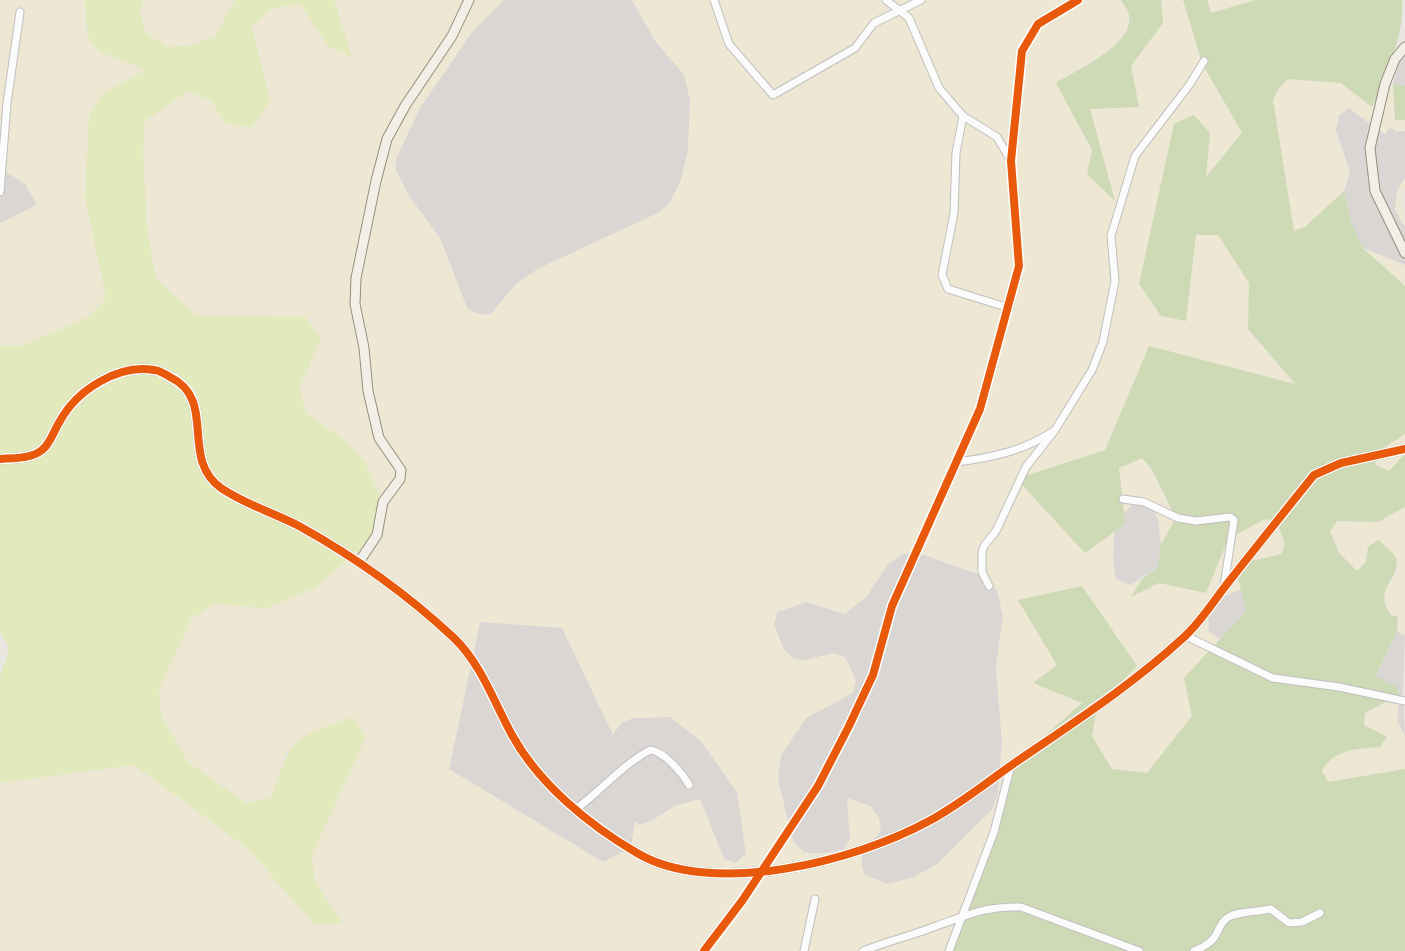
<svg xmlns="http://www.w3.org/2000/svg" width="1405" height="951" font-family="Poppins,sans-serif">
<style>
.residential{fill:#d9d6d4}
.farmland{fill:#ede7d4;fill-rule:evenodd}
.grass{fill:#e2eabd}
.forest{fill:#cddab5}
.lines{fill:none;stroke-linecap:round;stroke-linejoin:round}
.street-casing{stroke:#c1bfbd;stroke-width:9}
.secondary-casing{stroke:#948f7a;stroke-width:11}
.street{stroke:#fcfbfb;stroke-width:7}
.secondary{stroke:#f2efe8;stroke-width:9}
.cycleway-casing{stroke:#fff;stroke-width:11}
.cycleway{stroke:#e8590c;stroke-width:8}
</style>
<rect width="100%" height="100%" fill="#eae6e2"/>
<g class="residential">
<path d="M 504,0 L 632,0 L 656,42 L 684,74 L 690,100 L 688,151 L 681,180 L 669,204 L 660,212 L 516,284 L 490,315 L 478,314 L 467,308 L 440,238 L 409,196 L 396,170 L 396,158 L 420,108 L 472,32 Z"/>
<path d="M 1405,38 L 1405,86 L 1393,84 Z"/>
<path d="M 1349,108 L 1384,134 L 1390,127 L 1405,131 L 1405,178 L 1397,191 L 1401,222 L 1405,226 L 1405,265 L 1363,248 L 1352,224 L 1344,191 L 1350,171 L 1335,128 L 1339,115 Z"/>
<path d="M 0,168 L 26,184 L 37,205 L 0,223 Z"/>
<path d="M 1136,501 L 1150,504 L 1158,518 L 1161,544 L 1158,567 L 1130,585 L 1116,580 L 1113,561 L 1114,532 L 1125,524 L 1123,514 Z"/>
<path d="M 916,552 L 983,576 L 997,590 L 1003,616 L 996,667 L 1002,743 L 998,794 L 992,810 L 936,865 L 912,878 L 887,884 L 864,874 L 861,861 L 865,849 L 847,799 L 850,839 L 843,850 L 817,854 L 804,852 L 793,842 L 778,780 L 781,755 L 806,718 L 853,693 L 833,653 L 806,660 L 794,659 L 784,650 L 774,624 L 777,612 L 807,602 L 845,614 L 866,597 L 889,563 L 903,554 Z"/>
<path d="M 1241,589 L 1246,611 L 1220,639 L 1208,631 L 1208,616 L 1214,601 Z"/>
<path d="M 480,622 L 562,627 L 613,734 L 621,723 L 633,718 L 670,717 L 701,741 L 737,792 L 746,854 L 736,863 L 724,859 L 700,799 L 675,806 L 651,821 L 639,825 L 635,822 L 631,848 L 603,862 L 449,769 Z"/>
<path d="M 1397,631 L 1405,635 L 1403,688 L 1405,737 L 1397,721 L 1399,702 L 1376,677 Z"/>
</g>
<g class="farmland">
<path d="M 0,0 L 85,0 L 85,31 L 145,70 L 103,94 L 85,197 L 106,298 L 86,318 L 21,346 L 0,345 L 0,223 L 37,205 L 25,184 L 0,168 Z"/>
<path d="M 144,0 L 235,0 L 215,36 L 192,45 L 167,47 L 147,34 L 140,10 Z"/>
<path d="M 334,0 L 504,0 L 472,32 L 420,108 L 396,159 L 396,171 L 409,196 L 440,238 L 467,308 L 478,314 L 490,315 L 516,284 L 539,268 L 660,212 L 669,204 L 681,180 L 688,151 L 690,100 L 684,75 L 656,42 L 632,0 L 1121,0 L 1129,13 L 1128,26 L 1114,48 L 1056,83 L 1092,150 L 1114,200 L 1090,109 L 1131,67 L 1162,23 L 1161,0 L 1183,0 L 1202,63 L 1242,133 L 1205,178 L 1196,235 L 1218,235 L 1250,283 L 1248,330 L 1295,385 L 1149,346 L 1105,450 L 1019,478 L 1085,553 L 1114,532 L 1113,561 L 1116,579 L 1130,585 L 1142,579 L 1132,596 L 1159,583 L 1206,593 L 1228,539 L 1265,519 L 1276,522 L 1285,542 L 1285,549 L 1281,554 L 1235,565 L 1241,589 L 1214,601 L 1208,616 L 1209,631 L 1220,639 L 1184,678 L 1192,716 L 1147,773 L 1112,769 L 1092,736 L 1097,707 L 1057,665 L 1034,683 L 1083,702 L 1009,767 L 992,833 L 950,944 L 944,951 L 0,951 L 0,783 L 134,765 L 247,848 L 315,925 L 342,922 L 314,879 L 312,855 L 366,738 L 287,751 L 271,798 L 246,803 L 188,762 L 161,715 L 159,689 L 192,618 L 214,604 L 267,608 L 347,442 L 306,413 L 299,388 L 321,339 L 307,317 L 195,315 L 156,277 L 147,228 L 143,149 L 145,121 L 188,91 L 212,102 L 225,123 L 270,100 L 252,26 L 270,9 L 300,4 L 328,46 ZM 916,552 L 983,576 L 997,590 L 1003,616 L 996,667 L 1002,743 L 998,794 L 992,810 L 936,865 L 912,878 L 887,884 L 864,874 L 861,861 L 865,849 L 881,831 L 879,818 L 871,806 L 847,798 L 850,839 L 843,850 L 817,854 L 804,852 L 793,842 L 778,780 L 781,755 L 806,718 L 853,693 L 856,680 L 845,657 L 833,653 L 806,660 L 794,659 L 784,650 L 774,625 L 777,612 L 806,602 L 845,614 L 866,597 L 889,563 L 903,554 ZM 480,622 L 562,628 L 613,735 L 621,723 L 633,718 L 670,717 L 701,741 L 737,792 L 746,854 L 736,863 L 724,859 L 700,799 L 675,806 L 651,821 L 639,825 L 635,821 L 631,848 L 603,862 L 449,769 Z"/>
<path d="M 1207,0 L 1256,0 L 1211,13 Z"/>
<path d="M 1288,79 L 1341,83 L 1372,107 L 1393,84 L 1395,119 L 1405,120 L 1405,131 L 1396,132 L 1390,127 L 1385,134 L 1349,108 L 1339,115 L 1335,134 L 1350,171 L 1344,191 L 1306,226 L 1294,231 L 1273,100 L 1279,88 Z"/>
<path d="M 1405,178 L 1405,190 L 1402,190 L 1405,226 L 1395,210 L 1397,191 Z"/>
<path d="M 1363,248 L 1405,265 L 1405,286 Z"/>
<path d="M 1405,434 L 1405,454 L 1389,471 L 1377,466 L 1371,455 Z"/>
<path d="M 1142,458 L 1151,468 L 1176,518 L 1161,544 L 1158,518 L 1150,504 L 1136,501 L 1123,514 L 1119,468 Z"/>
<path d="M 1405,507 L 1405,635 L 1397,631 L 1398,617 L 1391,615 L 1383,605 L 1383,593 L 1398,571 L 1368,547 L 1366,562 L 1357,571 L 1339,553 L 1330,531 L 1337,521 L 1378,522 Z"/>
<path d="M 1388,701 L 1399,702 L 1397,721 L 1405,737 L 1405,769 L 1328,782 L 1322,771 L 1328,759 L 1353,749 L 1380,747 L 1364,725 L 1365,713 Z"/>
</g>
<path class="grass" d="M 85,0 L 144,0 L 140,10 L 146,33 L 167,47 L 192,45 L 215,36 L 235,0 L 334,0 L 352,57 L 328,46 L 300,4 L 270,9 L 252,27 L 270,100 L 252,128 L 225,123 L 212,102 L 188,91 L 145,121 L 143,149 L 147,228 L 156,278 L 195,315 L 306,317 L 321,339 L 299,388 L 306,413 L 347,442 L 364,461 L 383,502 L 377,535 L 315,588 L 267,608 L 214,604 L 192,618 L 159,689 L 161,715 L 188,762 L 246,803 L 271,798 C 292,737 291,739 353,717 L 366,737 L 312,855 L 314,879 L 342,923 L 315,925 L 247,848 L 134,765 L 0,783 L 0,677 L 9,648 L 0,632 L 0,345 L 21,346 L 86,318 L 106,298 L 85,197 L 89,116 L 102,94 L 145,70 C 99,48 85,60 85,0 Z"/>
<g class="forest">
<path d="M 1121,0 L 1161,0 L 1163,23 L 1131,66 L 1139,107 L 1090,109 L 1115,201 L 1087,174 L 1092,150 L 1056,83 C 1075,71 1140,42 1128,12 C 1127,8 1123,4 1121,0 Z"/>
<path d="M 1183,0 L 1207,0 L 1211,13 L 1256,0 L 1402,0 C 1405,34 1386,76 1372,107 L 1341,83 L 1288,79 L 1279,88 L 1273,100 L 1294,231 L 1306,226 L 1344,191 L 1352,224 L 1363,248 L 1405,286 L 1405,434 L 1371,456 L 1377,466 L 1389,471 L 1405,454 L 1405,507 L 1378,522 L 1337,521 L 1330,531 L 1339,553 L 1357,571 L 1366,562 L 1368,547 L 1378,540 C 1384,545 1391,550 1395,556 C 1405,577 1370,587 1391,615 L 1398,617 L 1397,631 L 1376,676 L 1398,688 L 1399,702 L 1388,701 L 1365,713 L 1364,725 L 1387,737 L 1380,747 C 1357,749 1333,749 1322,771 L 1328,782 L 1405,769 L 1405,951 L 944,951 L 950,944 L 992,833 L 1009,767 L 1082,703 L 1033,683 L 1057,665 L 1018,600 L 1082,586 L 1137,666 L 1097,707 L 1092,736 L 1112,769 L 1147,773 L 1192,716 L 1184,678 L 1246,611 L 1235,565 L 1281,554 C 1288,543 1281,533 1276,522 L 1265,519 L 1228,539 L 1206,593 L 1159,583 L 1131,597 L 1142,579 L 1158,567 L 1161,544 L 1176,518 L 1151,468 L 1142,458 L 1119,468 L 1125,524 L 1085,553 L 1022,485 L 1019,478 L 1105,450 L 1149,346 L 1295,384 L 1248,329 L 1249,283 L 1218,235 L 1196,235 L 1186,321 L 1161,316 L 1139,284 L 1174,124 L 1194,115 L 1210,133 L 1206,177 L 1242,133 L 1202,63 Z"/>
<path d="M 1393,84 L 1405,86 L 1405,120 L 1395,120 Z"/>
</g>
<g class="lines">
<g class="street-casing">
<g id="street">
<path d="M 714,0 L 729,44 L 773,95 L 855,48 L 874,23 L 921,0"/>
<path d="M 886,0 L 909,18 L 939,88 L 963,116 L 997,137 L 1011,161"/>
<path d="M 963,116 L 956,153 L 954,213 L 942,275 L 948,289 L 1009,308"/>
<path d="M 0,192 L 7,103 L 20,12"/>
<path d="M 956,462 C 990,458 1023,451 1052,432"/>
<path d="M 1123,499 L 1144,502 L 1178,518 L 1196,521 L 1230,517 L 1234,520 L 1224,586"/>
<path d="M 989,586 L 982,572 L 982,552 L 984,546 L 996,531 L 1026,467 L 1055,430 L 1092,370 L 1103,342 L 1115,281 L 1111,236 L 1135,156 L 1190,84 L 1204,61"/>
<path d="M 1186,636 L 1273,678 L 1339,687 L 1405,701"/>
<path d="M 576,809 C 602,790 622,765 650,750 C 664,751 683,774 689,785"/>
<path d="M 704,951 L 742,901 L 818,786 L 848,728 L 873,675 L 892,606 L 980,409 L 1019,266 L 1011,161 L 1022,51 L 1038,24 L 1078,0"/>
<path d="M 804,951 L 815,899"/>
<path d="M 863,951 C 888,941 914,935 939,925 C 970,914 987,906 1021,907 L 1139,951"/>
<path d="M 949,951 L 994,832 L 1011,765"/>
<path d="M 1194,951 C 1224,939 1213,929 1227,918 C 1237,911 1258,912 1271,909 L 1289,923 L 1302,922 L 1320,913"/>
</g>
</g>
<g class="secondary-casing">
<g id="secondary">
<path d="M 1405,47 L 1395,59 L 1385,84 L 1370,148 L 1375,191 L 1405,253"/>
<path d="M 0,459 C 13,458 31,459 42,450 C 51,443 54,430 60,421 C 77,390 118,364 154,370 C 158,370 167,375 170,377 C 218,400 179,458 221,488 C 244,504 274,513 299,526 C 355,557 407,594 454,638 C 481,664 494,702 512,735 C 539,784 589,825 637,853 C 713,898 856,861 929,821 C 959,805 987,782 1016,762 C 1073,723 1132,685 1183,638 C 1200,623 1213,602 1227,584 C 1256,547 1285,511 1314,475 L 1341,463 L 1405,449"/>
<path d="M 359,562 L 377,535 L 383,502 L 400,479 L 401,470 L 379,438 L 368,391 L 364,348 L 355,304 L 356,278 L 376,181 L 387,139 L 405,106 L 452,36 L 469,0"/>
</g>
</g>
<use href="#street" class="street"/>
<use href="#secondary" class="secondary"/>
<g class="cycleway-casing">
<g id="cycleway">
<path d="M 0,459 C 13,458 31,459 42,450 C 51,443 54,430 60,421 C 77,390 118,364 154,370 C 158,370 167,375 170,377 C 218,400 179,458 221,488 C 244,504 274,513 299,526 C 355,557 407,594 454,638 C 481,664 494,702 512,735 C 539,784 589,825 637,853 C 713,898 856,861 929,821 C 959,805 987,782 1016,762 C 1073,723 1132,685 1183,638 C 1200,623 1213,602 1227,584 C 1256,547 1285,511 1314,475 L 1341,463 L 1405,449"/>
<path d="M 704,951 L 742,901 L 818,786 L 848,728 L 873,675 L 892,606 L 980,409 L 1019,266 L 1011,161 L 1022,51 L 1038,24 L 1078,0"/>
</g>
</g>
<use href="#cycleway" class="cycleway"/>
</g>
</svg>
